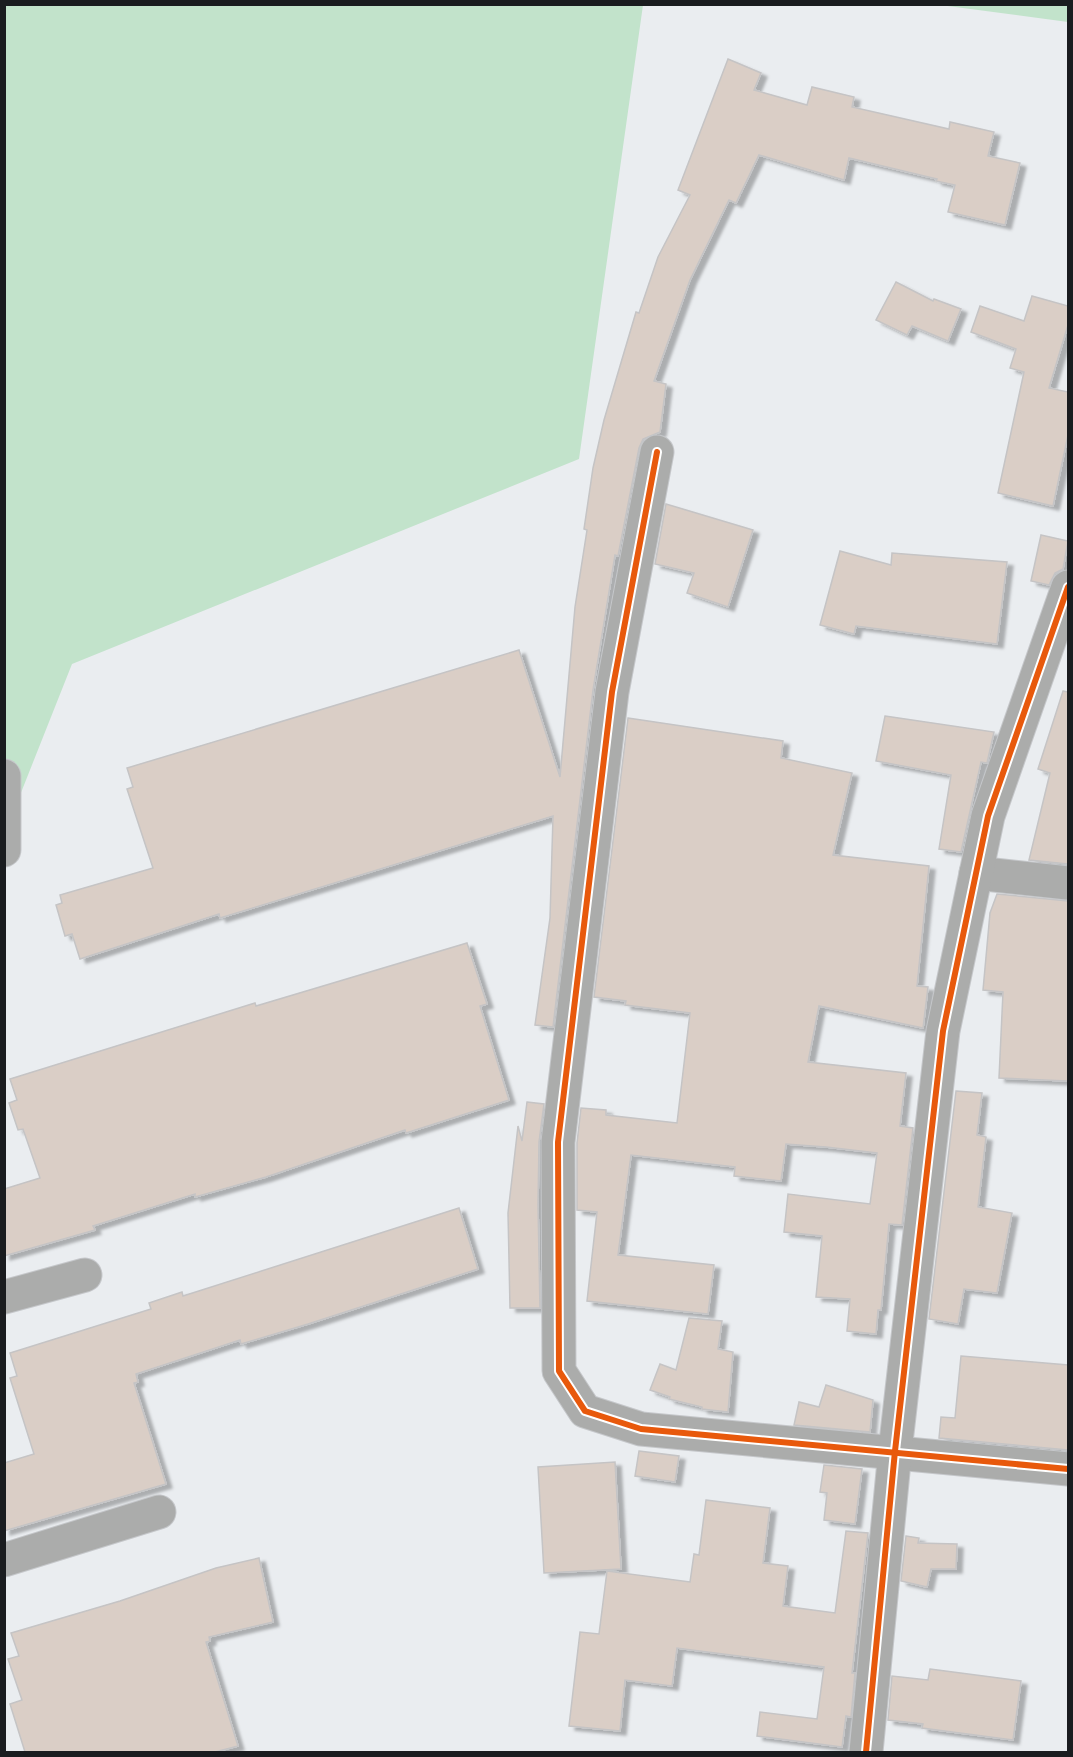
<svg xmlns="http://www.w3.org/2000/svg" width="1073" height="1757" font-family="'Sofia Sans Condensed',sans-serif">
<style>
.green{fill:#c2e3cb}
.building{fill:#dacec6;stroke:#c5c4c5;stroke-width:1.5;filter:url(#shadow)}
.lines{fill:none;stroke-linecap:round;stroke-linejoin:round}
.street-casing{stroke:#c5c7ca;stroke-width:35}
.street{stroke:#abacab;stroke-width:33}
.cycleway-casing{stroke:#fff;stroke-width:10}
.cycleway{stroke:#e8590c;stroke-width:6}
</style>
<defs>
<filter id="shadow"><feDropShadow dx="6" dy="4" stdDeviation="1.5" flood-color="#0004"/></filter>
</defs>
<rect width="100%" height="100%" fill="#eaedf0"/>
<g class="green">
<path d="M 5,5 L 643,5 L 579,459 L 72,664 L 5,833 Z"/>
<path d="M 940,5 L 1068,5 L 1068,22 Z"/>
</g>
<g class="building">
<path d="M 728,59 L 761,73 L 754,90 L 807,105 L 812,87 L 854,97 L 852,107 L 949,129 L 950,122 L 994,132 L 988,156 L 1020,163 L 1005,225 L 948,212 L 955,185 L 936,181 L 937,179 L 849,158 L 844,180 L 759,155 L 736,203 L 729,200 L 690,280 L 654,381 L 666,384 L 660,432 L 643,439 L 639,448 L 618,556 L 615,555 L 593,690 L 553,1027 L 535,1025 L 550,918 L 553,816 L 220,918 L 219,914 L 80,959 L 72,934 L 65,936 L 56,905 L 62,903 L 60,895 L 153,868 L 127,789 L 133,787 L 127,768 L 519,650 L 560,777 L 575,607 L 587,530 L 584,529 L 593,468 L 604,420 L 636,312 L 639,313 L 658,257 L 690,195 L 678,190 Z"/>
<path d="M 896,282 L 933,301 L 934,299 L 961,309 L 948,341 L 912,326 L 907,335 L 876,320 Z"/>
<path d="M 1032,296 L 1068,306 L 1068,325 L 1049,388 L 1068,392 L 1068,435 L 1053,506 L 998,493 L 1024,372 L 1010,368 L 1016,349 L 971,332 L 980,306 L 1024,321 Z"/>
<path d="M 666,504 L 753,530 L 728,607 L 687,593 L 694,573 L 655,564 Z"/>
<path d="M 1041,535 L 1068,541 L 1063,569 L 1055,573 L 1049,585 L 1031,581 Z"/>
<path d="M 840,551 L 891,565 L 892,553 L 1007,562 L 997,644 L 856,626 L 854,634 L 820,625 Z"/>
<path d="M 1063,691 L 1068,692 L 1068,864 L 1029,860 L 1050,773 L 1038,769 Z"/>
<path d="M 885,716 L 994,732 L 987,763 L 981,762 L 961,852 L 939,849 L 951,775 L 876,761 Z"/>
<path d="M 628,718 L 783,741 L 781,758 L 852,773 L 833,855 L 929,866 L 917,986 L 928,987 L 923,1028 L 819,1006 L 808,1062 L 906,1073 L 900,1126 L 913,1128 L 902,1225 L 889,1224 L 881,1310 L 878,1310 L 876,1334 L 847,1331 L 850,1299 L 816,1297 L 822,1236 L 784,1232 L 788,1194 L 870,1204 L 877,1153 L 826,1147 L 786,1144 L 781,1181 L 734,1176 L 735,1167 L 631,1155 L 618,1255 L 714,1265 L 708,1314 L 587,1301 L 597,1212 L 577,1210 L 577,1143 L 581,1108 L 606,1110 L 606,1115 L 677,1123 L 690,1013 L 625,1005 L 626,1001 L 594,997 Z"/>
<path d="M 997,894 L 1068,901 L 1068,1081 L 999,1078 L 1003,992 L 983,990 L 990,913 Z"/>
<path d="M 467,943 L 487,1004 L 480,1006 L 509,1100 L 406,1133 L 405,1130 L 266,1177 L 195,1197 L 195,1194 L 93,1226 L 95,1230 L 4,1256 L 4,1189 L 40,1178 L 23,1129 L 18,1130 L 9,1103 L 17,1100 L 10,1079 L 255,1003 L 256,1006 Z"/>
<path d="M 956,1091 L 982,1093 L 977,1135 L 986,1137 L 978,1207 L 1012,1213 L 997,1293 L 964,1289 L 958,1324 L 929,1319 Z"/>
<path d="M 527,1102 L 544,1104 L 539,1142 L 538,1205 L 540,1308 L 510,1308 L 508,1213 L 518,1126 L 522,1141 Z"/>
<path d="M 459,1208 L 478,1269 L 308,1324 L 241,1344 L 240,1340 L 136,1374 L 138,1382 L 134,1383 L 166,1484 L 4,1531 L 4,1463 L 34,1454 L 10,1378 L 17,1376 L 10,1353 L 151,1309 L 149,1303 L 182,1292 L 183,1296 Z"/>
<path d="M 689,1318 L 722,1321 L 718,1349 L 733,1352 L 728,1412 L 702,1409 L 702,1407 L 669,1399 L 670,1397 L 650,1390 L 660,1364 L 676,1370 Z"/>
<path d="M 961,1356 L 1068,1365 L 1068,1450 L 939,1438 L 941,1417 L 955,1418 Z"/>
<path d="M 826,1385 L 873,1400 L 870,1432 L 794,1425 L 799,1402 L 819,1407 Z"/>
<path d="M 639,1451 L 679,1456 L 675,1482 L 635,1476 Z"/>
<path d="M 615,1462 L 621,1569 L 544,1573 L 538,1467 Z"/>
<path d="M 824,1465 L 862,1469 L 855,1524 L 824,1520 L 827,1493 L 820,1492 Z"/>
<path d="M 706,1500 L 770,1508 L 763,1563 L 788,1566 L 783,1606 L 835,1613 L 846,1531 L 868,1533 L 852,1673 L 855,1673 L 851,1717 L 846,1716 L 842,1747 L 757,1736 L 760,1712 L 817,1719 L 824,1667 L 677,1648 L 672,1686 L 625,1680 L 620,1731 L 569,1726 L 580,1632 L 599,1634 L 607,1571 L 690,1582 L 694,1554 L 699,1555 Z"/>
<path d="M 906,1536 L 919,1538 L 918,1543 L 957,1544 L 956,1569 L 931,1569 L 927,1587 L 901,1581 Z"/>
<path d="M 259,1558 L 273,1622 L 209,1637 L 210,1641 L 206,1642 L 238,1746 L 215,1752 L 25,1752 L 10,1704 L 22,1700 L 8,1659 L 19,1656 L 11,1633 L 120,1601 L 216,1568 Z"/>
<path d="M 930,1669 L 1021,1681 L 1013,1740 L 922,1728 L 923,1724 L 888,1720 L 892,1676 L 928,1680 Z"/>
</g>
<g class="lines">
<g class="street-casing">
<g id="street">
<path d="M 657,452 L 612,692 L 558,1142 L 559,1371 L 585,1411 L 641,1429 L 1068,1469"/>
<path d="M 4,776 L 4,850"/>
<path d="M 976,873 L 1068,883"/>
<path d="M 4,1297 L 85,1275"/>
<path d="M 4,1560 L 159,1512"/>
<path d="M 866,1752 L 895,1451 L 943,1031 L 988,816 L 1068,587"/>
</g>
</g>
<use href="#street" class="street"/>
<g class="cycleway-casing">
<g id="cycleway">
<path d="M 657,452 L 612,692 L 558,1142 L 559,1371 L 585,1411 L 641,1429 L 1068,1469"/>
<path d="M 866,1752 L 895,1451 L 943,1031 L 988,816 L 1068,587"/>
</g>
</g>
<use href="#cycleway" class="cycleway"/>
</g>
<rect width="1073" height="1757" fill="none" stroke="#1a1c1f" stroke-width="12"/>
</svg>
